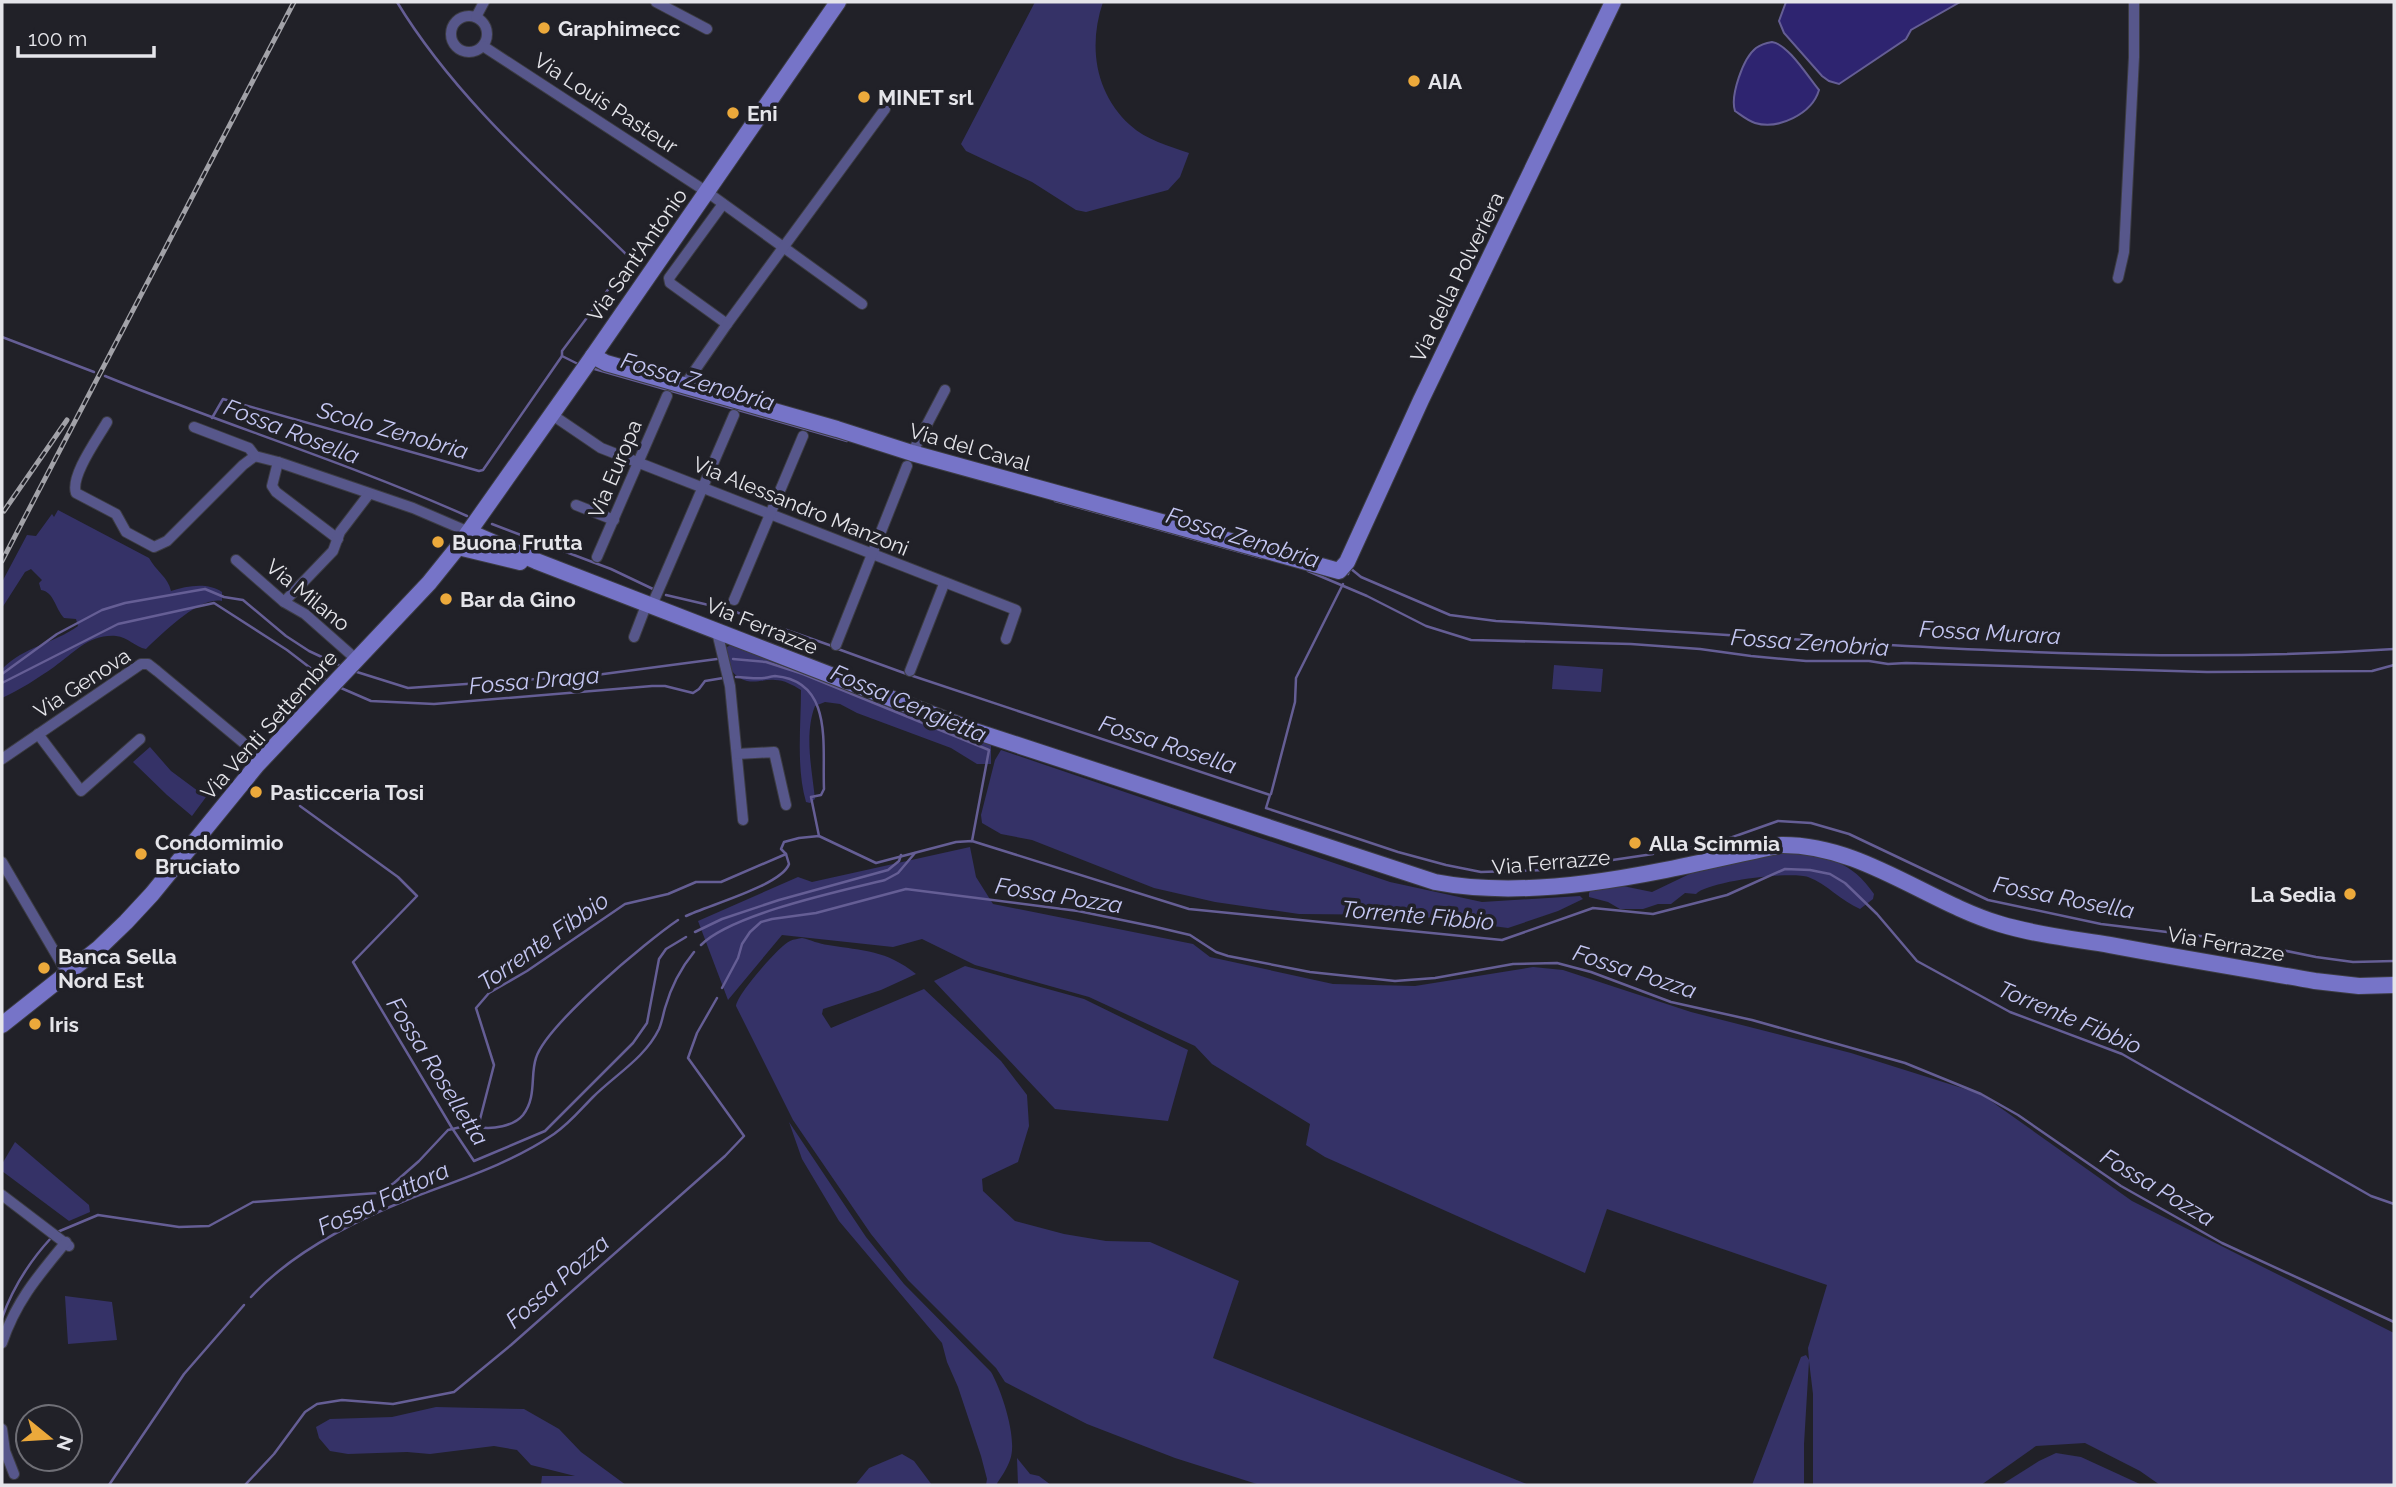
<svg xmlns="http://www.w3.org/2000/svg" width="2396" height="1487" font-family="Raleway,sans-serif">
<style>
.green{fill:#353267}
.water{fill:#2e2470;stroke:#655e95;stroke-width:2}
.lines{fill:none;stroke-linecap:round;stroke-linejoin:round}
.stream{stroke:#655e95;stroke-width:2.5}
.street-casing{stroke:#3c3c43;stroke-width:12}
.secondary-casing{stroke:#3c3c43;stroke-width:18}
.street{stroke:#57578b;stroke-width:10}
.secondary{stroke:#7674c8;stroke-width:16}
.rail-casing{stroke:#a2a2a8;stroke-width:5}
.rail{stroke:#212128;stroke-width:2.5;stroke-dasharray:8;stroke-linecap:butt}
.poi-dot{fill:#eca93b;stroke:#212128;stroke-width:2.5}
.labels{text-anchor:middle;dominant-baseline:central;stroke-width:7;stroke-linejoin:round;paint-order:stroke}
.poi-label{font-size:21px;font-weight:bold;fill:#e5e5ea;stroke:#212128;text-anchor:start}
.street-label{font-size:21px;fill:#e5e5ea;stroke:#212128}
.water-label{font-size:23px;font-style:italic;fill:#c4c6f2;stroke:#212128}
</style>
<rect width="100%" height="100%" fill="#212128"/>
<g class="green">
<path d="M 1035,2 L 1103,2 C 1088,46 1095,93 1130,125 C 1146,140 1169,146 1189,153 L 1180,177 L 1168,190 L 1086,212 L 1076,210 L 1032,182 L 966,151 L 961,144 Z"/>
<path d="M 58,510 L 149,558 C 156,571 168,577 171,591 C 187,586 207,582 222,592 L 222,601 C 199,596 162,634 146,649 C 135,647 128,637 116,636 C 89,634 74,653 54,667 C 38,678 20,690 2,698 L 2,669 C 25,646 53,644 78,626 L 76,619 L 64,618 C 55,608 54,592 41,590 L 39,583 L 42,580 L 31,569 L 25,572 L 2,608 L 2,582 L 27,535 L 36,536 L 52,514 L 54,517 Z"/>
<path d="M 731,645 L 756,653 L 908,712 L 928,722 L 988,740 L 991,746 L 991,764 L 977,764 L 951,748 L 857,713 L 840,704 L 825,702 L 815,706 C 804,734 812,770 815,799 L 810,803 L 806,802 C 796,767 801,726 801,690 C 793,685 784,680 775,680 C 766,679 757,683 747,681 C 733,677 722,662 727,647 Z"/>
<path d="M 1554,665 L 1603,669 L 1601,692 L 1552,689 Z"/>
<path d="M 150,747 L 171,771 L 206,797 L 192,816 L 167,795 L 133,762 Z"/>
<path d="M 1001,750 L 1390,882 L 1482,902 L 1580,896 L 1583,899 L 1558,911 L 1508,928 L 1409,915 L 1299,914 L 1215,902 L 1154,888 L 1032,840 L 1001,834 L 982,823 L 981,815 L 995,760 Z"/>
<path d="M 970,847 L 976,877 L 993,904 L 1193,944 L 1210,957 L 1333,984 L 1415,986 L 1533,967 L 1563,970 L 1691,1012 L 1851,1053 L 1981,1094 L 2132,1201 L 2394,1333 L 2394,1485 L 2160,1485 L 2140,1471 L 2085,1443 L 2036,1446 L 1981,1485 L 1813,1485 L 1813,1394 L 1809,1361 L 1804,1444 L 1804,1485 L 1752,1485 L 1801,1357 L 1806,1355 L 1809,1360 L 1808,1348 L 1827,1285 L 1607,1209 L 1585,1273 L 1325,1157 L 1306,1145 L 1310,1124 L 1212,1064 L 1195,1046 L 1089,997 L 975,965 L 922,939 L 893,947 L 782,935 L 728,1000 L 698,921 L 798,877 L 812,882 Z"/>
<path d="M 1789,851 C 1826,856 1852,861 1874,894 L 1873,899 L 1860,909 C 1841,901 1827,884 1808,877 C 1791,871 1708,881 1696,894 L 1685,893 L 1671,904 L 1658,904 L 1643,909 L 1620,909 L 1608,902 L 1589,897 L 1589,893 L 1595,884 L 1613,884 L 1652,892 L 1700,869 Z"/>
<path d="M 802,938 C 811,940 819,944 828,945 C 864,951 886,950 916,974 L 881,990 L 823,1009 L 822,1014 L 831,1028 L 924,989 L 1001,1061 L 1027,1095 L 1029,1126 L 1018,1162 L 982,1179 L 983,1191 L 1015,1221 L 1064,1234 L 1106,1241 L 1150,1242 L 1239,1281 L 1213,1358 L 1529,1485 L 1260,1485 L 1175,1458 L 1087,1424 L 1005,1382 L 996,1368 L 908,1280 L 871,1234 L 793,1120 L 736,1006 C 737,994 779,946 790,941 C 794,939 798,939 802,938 Z"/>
<path d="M 965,966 L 1084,999 L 1188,1050 L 1168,1121 L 1055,1109 L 934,981 Z"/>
<path d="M 789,1122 L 866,1237 L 904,1284 L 991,1372 C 1002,1391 1018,1440 1010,1460 C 1007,1469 1001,1477 996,1485 L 986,1485 L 987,1479 L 981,1456 L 958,1387 L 947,1362 L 942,1343 L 839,1221 L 802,1159 Z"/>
<path d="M 15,1142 L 89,1205 L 90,1212 L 69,1221 L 2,1171 L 2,1164 Z"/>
<path d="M 65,1296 L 112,1302 L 117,1340 L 68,1344 Z"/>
<path d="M 436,1407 L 524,1409 L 559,1429 L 581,1452 L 626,1485 L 541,1485 L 542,1476 L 575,1476 L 531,1465 L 517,1450 L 494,1446 L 430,1454 L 407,1452 L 348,1454 L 330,1451 L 319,1438 L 316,1427 L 330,1419 L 392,1417 Z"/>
<path d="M 2056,1453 L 2081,1457 L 2142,1485 L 2001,1485 L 2039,1461 Z"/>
<path d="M 902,1454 L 914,1461 L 932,1485 L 855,1485 L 869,1468 Z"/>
<path d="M 1017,1458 L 1030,1474 L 1039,1476 L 1051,1485 L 1018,1485 Z"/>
</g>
<g class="water">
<path d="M 1786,2 L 1960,2 L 1911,30 L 1906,39 L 1839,84 L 1829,81 L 1822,76 L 1784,33 L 1779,21 Z"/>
<path d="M 1772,42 C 1788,44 1808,77 1819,90 C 1812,114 1778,130 1755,123 C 1748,121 1741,115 1735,111 C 1730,96 1743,58 1756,48 C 1760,45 1766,43 1772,42 Z"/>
</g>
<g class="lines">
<g class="stream">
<path d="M 397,2 C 457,101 549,179 631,259 L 562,351 L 562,356 L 578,364"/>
<path d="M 2,337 L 94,372"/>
<path d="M 591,368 L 847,441"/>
<path d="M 105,376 C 225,425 349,463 467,516"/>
<path d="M 212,418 L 223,399 L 479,471 L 483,470 L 562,356"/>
<path d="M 1055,501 L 1262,558"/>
<path d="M 492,524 L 611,569 L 653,589"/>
<path d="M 1308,571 L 1367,596 L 1426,626 L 1471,640 L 1631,644 L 1700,649 L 1751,656 L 1806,661 L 1869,661 L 1888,664 L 1906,663 L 2207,672 L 2372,671 L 2394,665"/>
<path d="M 1348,574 L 1350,568 L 1361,577 L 1450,615 L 1496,621 C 1795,636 2095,669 2394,649"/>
<path d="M 666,595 L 730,610 L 832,646"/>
<path d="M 838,649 L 904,673 L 1270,795 L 1266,808 L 1398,852 L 1446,865 L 1481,872 L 1545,870 L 1653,854"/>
<path d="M 733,659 L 766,662 L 803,674 L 989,750 L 972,841"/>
<path d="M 357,672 L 408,688 L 596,675 L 717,659"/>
<path d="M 2,674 L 57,634 L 102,610 L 125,603 L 205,589 L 224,597 L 243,600 L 286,636 L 309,651 L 341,666"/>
<path d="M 736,677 C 745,677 755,679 764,678 C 765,678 774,676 775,676 C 834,681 822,746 824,789 L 821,795 L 811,797 L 819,836"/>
<path d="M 2,683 L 118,624 L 214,603 L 287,650 L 326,680"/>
<path d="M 341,688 L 371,701 L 434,704 L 652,686 L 665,686 L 693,693 L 699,689 L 705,681 L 723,678"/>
<path d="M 1271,794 L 1295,702 L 1296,678 L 1343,584"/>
<path d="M 300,806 L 398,877 L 417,896 L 353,962 L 452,1128 L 474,1161 L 545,1131 L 633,1043 L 647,1023 L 659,959 L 666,949 L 686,937"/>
<path d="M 1661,853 L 1713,844 L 1778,821 L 1811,823 L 1849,834 L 1988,900 L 2101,924 L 2233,940 L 2316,957 L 2353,962 L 2394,961"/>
<path d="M 686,916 C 709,905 782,885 789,864 L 786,854"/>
<path d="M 695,932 L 722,919 L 779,900 L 888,870 L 899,861 L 901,855"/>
<path d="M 701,945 C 732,914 840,891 885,880 L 898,873 L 915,853"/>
<path d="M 722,988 L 738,958 L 742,944 L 750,932 L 761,922 L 772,919 L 816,913 L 906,889 L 1078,911 L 1156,927 L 1190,935 L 1216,952 L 1228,956 L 1310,972 L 1395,981 L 1435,978 L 1513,964 L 1557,963 L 1591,972 L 1671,1002 L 1752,1020 L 1905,1063 L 1981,1094 L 2018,1115 L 2121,1186 L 2222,1243 L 2394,1322"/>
<path d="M 478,1127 C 492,1130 514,1126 523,1115 C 537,1097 530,1075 536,1058 C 546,1025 647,941 678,920"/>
<path d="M 55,1233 L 98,1215 L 179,1227 L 209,1226 L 253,1202 L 377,1193 L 394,1183 L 419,1161 L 448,1130 L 461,1127 L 478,1127 L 494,1065 L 476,1008 L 489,993 L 527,971 L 625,904 L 668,894 L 696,882 L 721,882 L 786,854 L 781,849 L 784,842 L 799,838 L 819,836 L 876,863 L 956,842 L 972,841 L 1189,909 L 1502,940 L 1593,908 L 1653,914 L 1727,895 L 1785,869 L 1810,870 L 1830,874 L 1845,883 L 1877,914 L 1917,961 L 2010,1012 L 2122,1054 L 2371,1196 L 2394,1204"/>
<path d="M 251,1297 C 291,1253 354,1221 409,1199 C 458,1180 510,1164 554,1134 C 570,1123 580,1110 593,1097 C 615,1075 645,1058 659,1029 C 662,1022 663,1015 665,1008 C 671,987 680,969 694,952"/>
<path d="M 2,1318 C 13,1287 29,1262 51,1238"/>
<path d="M 109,1485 L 184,1374 L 244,1305"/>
<path d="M 245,1485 L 274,1454 L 305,1412 L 317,1404 L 342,1400 L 393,1404 L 454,1392 L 511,1345 L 725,1156 L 744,1136 L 688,1058 L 697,1033 L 717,998"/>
</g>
<g class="street-casing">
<g id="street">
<path d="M 656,2 L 707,29"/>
<circle cx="469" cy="34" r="18"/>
<path d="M 476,17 L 484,2"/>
<path d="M 483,46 L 707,192 L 862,304"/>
<path d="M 723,204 L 669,278 L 670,283 L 727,324"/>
<path d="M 2118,278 L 2124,252 L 2134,57 L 2134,2"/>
<path d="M 684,386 L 727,324 L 885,109"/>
<path d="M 551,414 L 601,448 L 1016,610 L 1006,639"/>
<path d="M 107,422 C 98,438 70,476 76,493 L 116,514 L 126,532 L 154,547 L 167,541 L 243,465 L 255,456 L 278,462 L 413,508 L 469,532"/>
<path d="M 194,427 L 249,448 L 255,456"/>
<path d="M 912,453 L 945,390"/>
<path d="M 278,462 L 272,486 L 276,492 L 338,539"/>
<path d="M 576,505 L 614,520"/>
<path d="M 597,557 L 667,396"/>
<path d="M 236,560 L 284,602 L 305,614 L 357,660"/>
<path d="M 734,600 L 803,436"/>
<path d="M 284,602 L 333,551 L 340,532 L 369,494"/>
<path d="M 652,605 L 734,415"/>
<path d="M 717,632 L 730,686 L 743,820"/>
<path d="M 634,637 L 647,603"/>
<path d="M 836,645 L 907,466"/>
<path d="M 910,671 L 944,584"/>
<path d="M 38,734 L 81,791 L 140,739"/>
<path d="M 737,754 L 774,752 L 786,805"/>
<path d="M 2,759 L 141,664 L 148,664 L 157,671 L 263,759"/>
<path d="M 2,862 L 67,973"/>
<path d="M 2,1195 L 69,1246"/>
<path d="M 2,1343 C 16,1301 38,1276 66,1242"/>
<path d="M 2,1429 L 5,1451 L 14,1474"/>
</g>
</g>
<g class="secondary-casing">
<g id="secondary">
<path d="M 593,356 L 606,363 L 837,429 L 912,453 L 1339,571 L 1347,562 L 1421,400 L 1613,2"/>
<path d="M 469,532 L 536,561 L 975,731 L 1435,882 C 1544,903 1674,868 1781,845 C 1861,844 1927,902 2000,924 C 2036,935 2074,939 2110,945 C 2179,958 2247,969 2315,981 L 2359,986 L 2394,985"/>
<path d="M 458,547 L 520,562"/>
<path d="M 2,1025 L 99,948 L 126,922 L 152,894 L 257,765 L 429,583 L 458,547 L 593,356 L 838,2"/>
</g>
</g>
<use href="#street" class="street"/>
<use href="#secondary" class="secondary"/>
<g class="rail-casing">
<g id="rail">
<path d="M 4,511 L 67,420"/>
<path d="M 2,561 L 294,2"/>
</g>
</g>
<use href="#rail" class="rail"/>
</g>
<g class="poi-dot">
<circle cx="544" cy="28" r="7"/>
<circle cx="1414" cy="81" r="7"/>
<circle cx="864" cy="97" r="7"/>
<circle cx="733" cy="113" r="7"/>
<circle cx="438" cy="542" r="7"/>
<circle cx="446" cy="599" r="7"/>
<circle cx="256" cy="792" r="7"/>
<circle cx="1635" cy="843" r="7"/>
<circle cx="141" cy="854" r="7"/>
<circle cx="2350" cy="894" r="7"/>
<circle cx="44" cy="968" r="7"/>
<circle cx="35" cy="1024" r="7"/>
</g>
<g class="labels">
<g class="poi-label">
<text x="558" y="28">Graphimecc</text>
<text x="1428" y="81">AIA</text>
<text x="878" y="97">MINET srl</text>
<text x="747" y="113">Eni</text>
<text x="452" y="542">Buona Frutta</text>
<text x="460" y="599">Bar da Gino</text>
<text x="270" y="792">Pasticceria Tosi</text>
<text x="155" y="842">Condomimio<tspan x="155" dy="24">Bruciato</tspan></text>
<text x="1649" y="843">Alla Scimmia</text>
<text x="2336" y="894" text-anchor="end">La Sedia</text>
<text x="58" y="956">Banca Sella<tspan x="58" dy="24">Nord Est</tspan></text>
<text x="49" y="1024">Iris</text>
</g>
<g class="street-label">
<text transform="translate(606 103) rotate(33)">Via Louis Pasteur</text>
<text transform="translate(637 255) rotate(-55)">Via Sant'Antonio</text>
<text transform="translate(1457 277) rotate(-64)">Via della Polveriera</text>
<text transform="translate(970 447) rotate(16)">Via del Caval</text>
<text transform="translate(615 469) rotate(-67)">Via Europa</text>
<text transform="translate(801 506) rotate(22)">Via Alessandro Manzoni</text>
<text transform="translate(308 595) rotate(39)">Via Milano</text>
<text transform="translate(762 626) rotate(22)">Via Ferrazze</text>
<text transform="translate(82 683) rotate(-33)">Via Genova</text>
<text transform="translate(269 725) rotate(-48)">Via Venti Settembre</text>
<text transform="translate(1551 862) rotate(-5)">Via Ferrazze</text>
<text transform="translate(2226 944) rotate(10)">Via Ferrazze</text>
</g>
<g class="water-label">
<text transform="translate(698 381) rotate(16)">Fossa Zenobria</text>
<text transform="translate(393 430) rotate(16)">Scolo Zenobria</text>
<text transform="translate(292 431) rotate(21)">Fossa Rosella</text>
<text transform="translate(1243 537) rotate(17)">Fossa Zenobria</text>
<text transform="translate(1990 632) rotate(3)">Fossa Murara</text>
<text transform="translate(1810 642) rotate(4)">Fossa Zenobria</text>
<text transform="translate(534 680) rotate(-5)">Fossa Draga</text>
<text transform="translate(909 703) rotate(23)">Fossa Cengietta</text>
<text transform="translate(1168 744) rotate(18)">Fossa Rosella</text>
<text transform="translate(1059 895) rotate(9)">Fossa Pozza</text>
<text transform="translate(2064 897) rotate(11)">Fossa Rosella</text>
<text transform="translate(1418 915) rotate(5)">Torrente Fibbio</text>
<text transform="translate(543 941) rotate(-35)">Torrente Fibbio</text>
<text transform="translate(1635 971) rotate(18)">Fossa Pozza</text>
<text transform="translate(2070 1017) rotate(23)">Torrente Fibbio</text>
<text transform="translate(438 1071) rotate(58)">Fossa Roselletta</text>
<text transform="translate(2158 1187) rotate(31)">Fossa Pozza</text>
<text transform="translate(383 1198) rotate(-25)">Fossa Fattora</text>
<text transform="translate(557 1281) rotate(-41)">Fossa Pozza</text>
</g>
</g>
<rect width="2396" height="1487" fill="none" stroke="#e5e5ea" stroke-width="7"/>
<g transform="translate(49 1438) rotate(108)"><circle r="33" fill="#212128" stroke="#6f6f76" stroke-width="2"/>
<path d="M0-5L12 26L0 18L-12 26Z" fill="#eca93b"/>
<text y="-10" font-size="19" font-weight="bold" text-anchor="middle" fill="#e5e5ea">N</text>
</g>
<path d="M18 46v10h136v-10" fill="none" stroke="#e5e5ea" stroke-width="3.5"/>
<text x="28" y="46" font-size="21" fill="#e5e5ea" stroke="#212128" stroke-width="5" paint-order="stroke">100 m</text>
</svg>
